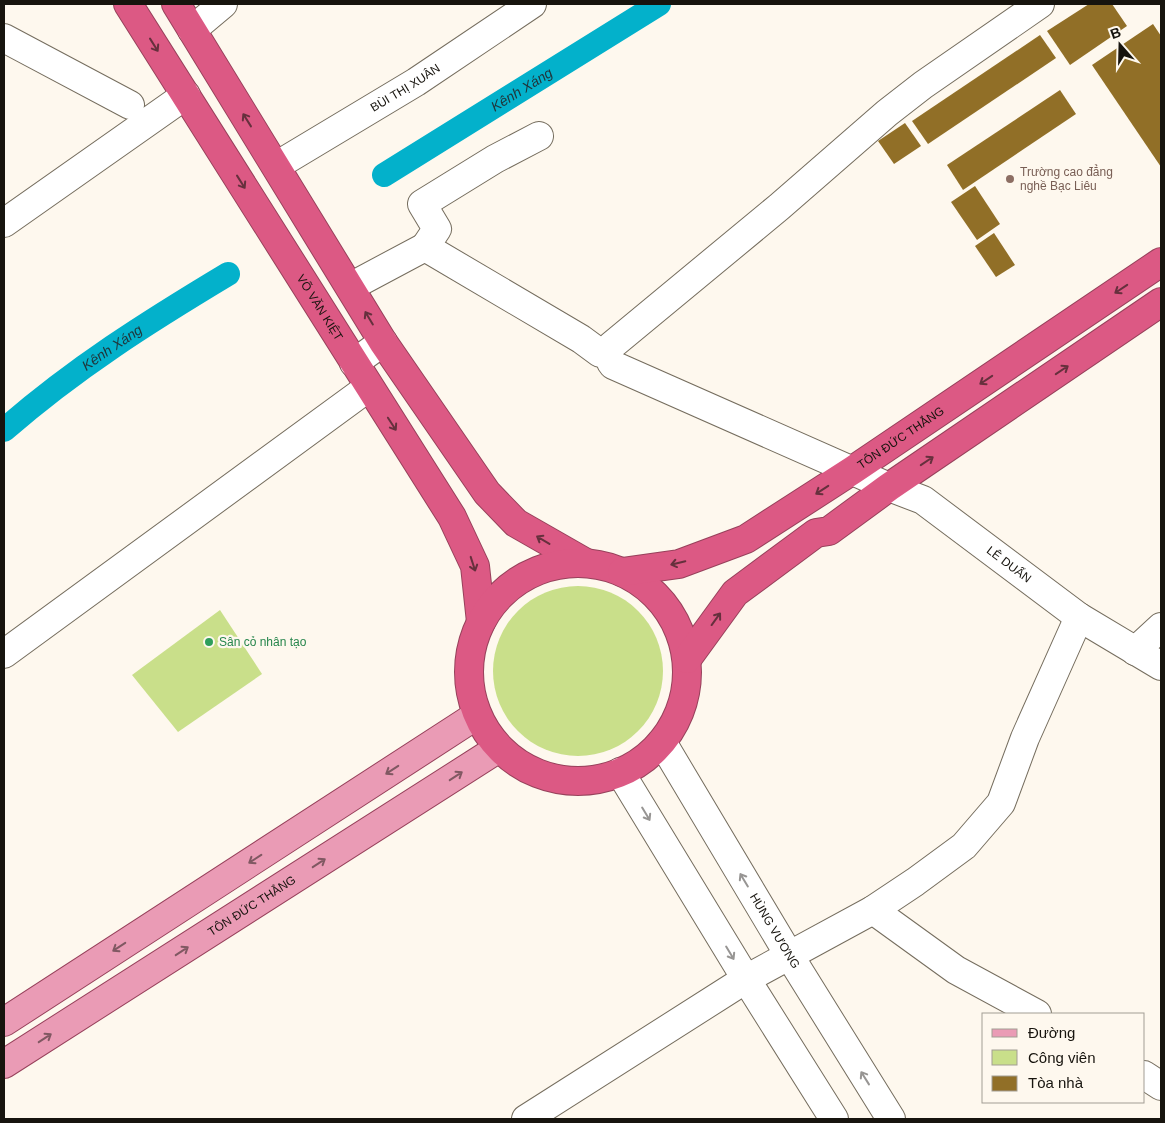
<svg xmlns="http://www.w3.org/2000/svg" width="1165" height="1123" font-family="Helvetica,sans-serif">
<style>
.green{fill:#c9df8a}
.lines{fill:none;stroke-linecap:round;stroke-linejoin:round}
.canal{stroke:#03b1cb;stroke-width:24}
.building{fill:#916f27}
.minor-casing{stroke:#756d5e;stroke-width:30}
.major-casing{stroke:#97415b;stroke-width:30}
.highway-casing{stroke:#97415b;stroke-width:30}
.minor{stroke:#fff;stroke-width:28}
.major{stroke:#ea9bb5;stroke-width:28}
.highway{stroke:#dc5984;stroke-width:28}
.oneway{stroke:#66303d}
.oneway2{stroke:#805862}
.oneway3{stroke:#979593}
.education-dot{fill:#8d6e63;stroke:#fef8ee;stroke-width:2}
.leisure-dot{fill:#2e9e5b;stroke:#fef8ee;stroke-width:2}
.labels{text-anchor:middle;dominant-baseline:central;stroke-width:4.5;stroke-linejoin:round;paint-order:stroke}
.street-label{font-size:12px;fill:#17140e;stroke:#fef8ee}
.education-label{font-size:12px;fill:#785e54;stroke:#fef8ee;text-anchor:start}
.leisure-label{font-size:12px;fill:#27864d;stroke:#fef8ee;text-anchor:start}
.water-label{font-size:14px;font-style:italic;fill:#20373c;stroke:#fef8ee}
</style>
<rect width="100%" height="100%" fill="#fef8ee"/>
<g class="green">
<circle cx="578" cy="671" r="85"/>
<path d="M 220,610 L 262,674 L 178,732 L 132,675 Z"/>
</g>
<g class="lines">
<g class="canal">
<path id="s1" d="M 384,175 L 659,4"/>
<path id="s2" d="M 4,430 C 75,368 148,322 228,274"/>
</g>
</g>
<g class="building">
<path d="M 1089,4 L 1112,4 L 1127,26 L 1070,65 L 1047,31 Z"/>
<path d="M 1153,24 L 1161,36 L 1161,167 L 1092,65 Z"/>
<path d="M 1040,35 L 1056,58 L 928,144 L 912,121 Z"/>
<path d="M 1060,90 L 1076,114 L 963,190 L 947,165 Z"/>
<path d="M 905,123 L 921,146 L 894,164 L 878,141 Z"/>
<path d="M 975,186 L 1000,224 L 977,240 L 951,202 Z"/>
<path d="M 994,233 L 1015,265 L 996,277 L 975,246 Z"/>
</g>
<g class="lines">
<g class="minor-casing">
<g id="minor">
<path id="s3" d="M 1040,4 L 923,85 L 887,113 L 779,207 L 611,346 C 608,354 608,359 613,365 L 889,487 L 923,500 L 1079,617 L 1161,666"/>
<path d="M 192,30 L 223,4"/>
<path d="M 4,38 L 130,105"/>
<path id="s4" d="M 276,166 L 416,82 L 532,4"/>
<path d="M 4,223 L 186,95"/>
<path d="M 425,247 L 437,229 L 422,204 L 495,159 L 539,136"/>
<path d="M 350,287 L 425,247 L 581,339 L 600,353 L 608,353"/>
<path d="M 354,363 L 383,342"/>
<path d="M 1135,651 L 1161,627"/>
<path d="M 4,654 L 369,387"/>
<path id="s5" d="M 662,742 L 789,955 L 891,1119"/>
<path d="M 620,772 L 746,979 L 834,1119"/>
<path d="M 873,910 L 956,970 L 1037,1014"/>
<path d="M 1144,1075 L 1161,1086"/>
<path d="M 526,1119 L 746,979 L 873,910 L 915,882 L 964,846 L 1001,803 L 1025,738 L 1079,617"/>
</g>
</g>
<g class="major-casing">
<g id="major">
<path d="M 4,1022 L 477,715"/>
<path id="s6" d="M 4,1064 L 499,748"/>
</g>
</g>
<g class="highway-casing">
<g id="highway">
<path id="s7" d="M 128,4 L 452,517 L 475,566 L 481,622"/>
<path d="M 176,4 L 383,342 L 487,493 L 516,523 L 586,563"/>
<circle cx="578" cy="672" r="109"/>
<path id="s8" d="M 622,572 L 679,564 L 746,539 L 853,470 L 1161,262"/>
<path d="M 687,659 L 735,593 L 816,533 L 829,531 L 889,487 L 1161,302"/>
</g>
</g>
<use href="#minor" class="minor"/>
<use href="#major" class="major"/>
<use href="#highway" class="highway"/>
</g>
<defs><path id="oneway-shaft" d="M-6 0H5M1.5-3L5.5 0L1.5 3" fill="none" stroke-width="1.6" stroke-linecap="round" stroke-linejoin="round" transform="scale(1.25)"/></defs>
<g class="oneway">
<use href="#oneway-shaft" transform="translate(154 45) rotate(58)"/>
<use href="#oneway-shaft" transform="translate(247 120) rotate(-122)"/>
<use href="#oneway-shaft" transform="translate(241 182) rotate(58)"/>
<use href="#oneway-shaft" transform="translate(1121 289) rotate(146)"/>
<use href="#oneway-shaft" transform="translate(369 318) rotate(-121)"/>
<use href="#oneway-shaft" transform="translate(1062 370) rotate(-34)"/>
<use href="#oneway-shaft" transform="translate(986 380) rotate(146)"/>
<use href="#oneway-shaft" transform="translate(392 424) rotate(57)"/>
<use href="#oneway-shaft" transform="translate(927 461) rotate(-34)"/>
<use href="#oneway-shaft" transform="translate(822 490) rotate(147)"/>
<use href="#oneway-shaft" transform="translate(543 540) rotate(-149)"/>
<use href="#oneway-shaft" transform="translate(678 563) rotate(167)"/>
<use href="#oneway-shaft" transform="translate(473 564) rotate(72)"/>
<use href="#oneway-shaft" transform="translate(716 619) rotate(-54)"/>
</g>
<g class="oneway2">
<use href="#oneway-shaft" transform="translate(392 770) rotate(147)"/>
<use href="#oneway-shaft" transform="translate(456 776) rotate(-33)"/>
<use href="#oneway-shaft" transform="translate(255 859) rotate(147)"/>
<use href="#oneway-shaft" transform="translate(319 863) rotate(-33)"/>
<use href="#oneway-shaft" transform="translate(119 947) rotate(147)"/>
<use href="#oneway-shaft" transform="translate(182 951) rotate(-33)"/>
<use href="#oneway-shaft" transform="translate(45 1038) rotate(-33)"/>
</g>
<g class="oneway3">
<use href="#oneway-shaft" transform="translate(646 814) rotate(59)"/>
<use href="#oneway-shaft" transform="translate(744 880) rotate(-121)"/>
<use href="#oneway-shaft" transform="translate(730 953) rotate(59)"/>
<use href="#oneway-shaft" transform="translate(865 1078) rotate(-122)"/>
</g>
<circle class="education-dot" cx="1010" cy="179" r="5"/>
<circle class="leisure-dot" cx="209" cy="642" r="5"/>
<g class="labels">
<g class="street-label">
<text stroke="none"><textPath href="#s4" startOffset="151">BÙI THỊ XUÂN</textPath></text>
<text stroke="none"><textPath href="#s7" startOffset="359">VÕ VĂN KIỆT</textPath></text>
<text stroke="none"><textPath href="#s8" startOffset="314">TÔN ĐỨC THẮNG</textPath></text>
<text stroke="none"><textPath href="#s3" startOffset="1015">LÊ DUẨN</textPath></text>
<text stroke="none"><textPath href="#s6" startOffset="294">TÔN ĐỨC THẮNG</textPath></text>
<text stroke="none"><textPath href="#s5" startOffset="220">HÙNG VƯƠNG</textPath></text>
</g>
<g class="education-label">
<text x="1020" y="172">Trường cao đẳng<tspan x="1020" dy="14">nghề Bạc Liêu</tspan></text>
</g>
<g class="leisure-label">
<text x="219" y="642">Sân cỏ nhân tạo</text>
</g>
<g class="water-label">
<text stroke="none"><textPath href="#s1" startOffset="162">Kênh Xáng</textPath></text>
<text stroke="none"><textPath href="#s2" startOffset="136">Kênh Xáng</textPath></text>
</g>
</g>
<rect width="1165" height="1123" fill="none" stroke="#17140e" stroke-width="10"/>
<rect x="982" y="1013" width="162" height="90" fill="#fef8ee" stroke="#a29d94"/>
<rect x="992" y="1029" width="25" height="8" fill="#ea9bb5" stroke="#a29d94"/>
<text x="1028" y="1038" font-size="15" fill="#17140e">Đường</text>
<rect x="992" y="1050" width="25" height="15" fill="#c9df8a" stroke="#a29d94"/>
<text x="1028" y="1063" font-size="15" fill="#17140e">Công viên</text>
<rect x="992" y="1076" width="25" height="15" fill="#916f27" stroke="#a29d94"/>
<text x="1028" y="1088" font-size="15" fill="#17140e">Tòa nhà</text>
<g transform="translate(1120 45) rotate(340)" stroke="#fef8ee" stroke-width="4" paint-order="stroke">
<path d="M0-4L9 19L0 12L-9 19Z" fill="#17140e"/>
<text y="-8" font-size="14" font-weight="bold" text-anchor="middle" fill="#17140e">B</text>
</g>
</svg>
